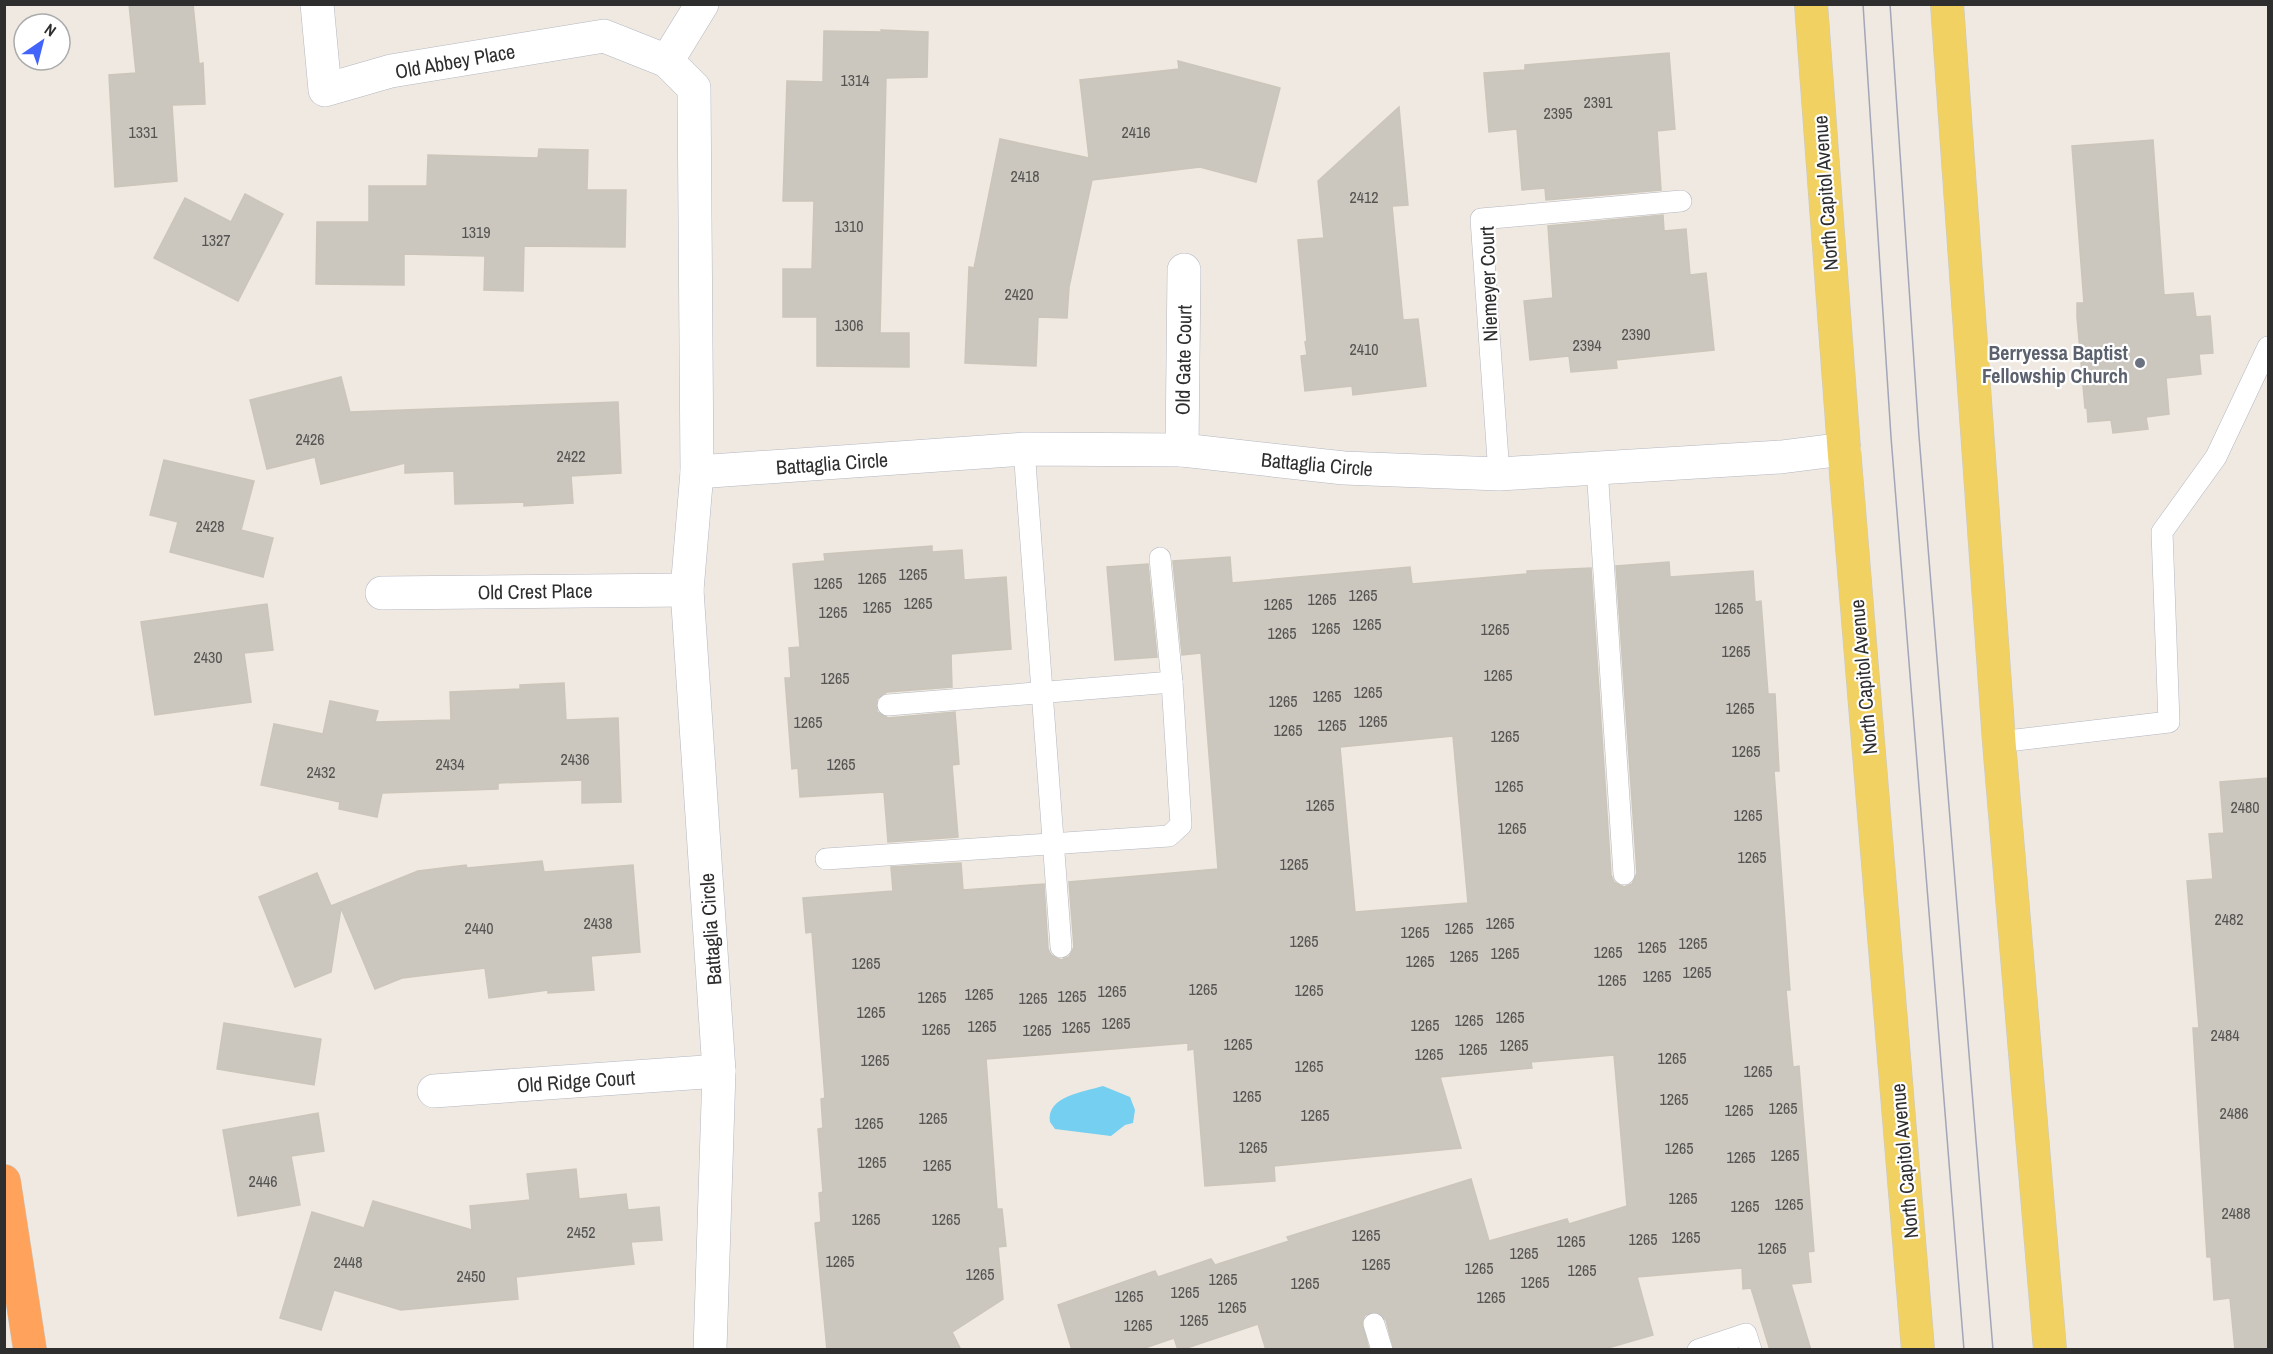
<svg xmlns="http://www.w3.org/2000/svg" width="2273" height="1354" font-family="'Archivo Narrow',sans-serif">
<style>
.water{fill:#75cff0}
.building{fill:#cbc7bf;stroke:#cbc5ba;stroke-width:1.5;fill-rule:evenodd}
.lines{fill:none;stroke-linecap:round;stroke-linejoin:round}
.lane-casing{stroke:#b4b7c1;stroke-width:22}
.street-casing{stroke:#b4b7c1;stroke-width:34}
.primary-casing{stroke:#c9c9c9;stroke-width:34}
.highway-casing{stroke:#c9c9c9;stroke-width:34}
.lane{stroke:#fff;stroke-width:21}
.street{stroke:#fff;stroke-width:33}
.primary{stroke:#f2d163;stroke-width:33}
.highway{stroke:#ffa35c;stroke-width:33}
.tram{stroke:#a3a6b8;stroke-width:1.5}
.worship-dot{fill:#6b7280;stroke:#fff;stroke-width:2}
.labels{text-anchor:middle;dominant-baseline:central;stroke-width:4.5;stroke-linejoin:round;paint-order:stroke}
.number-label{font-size:16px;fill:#555452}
.street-label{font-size:20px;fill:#2e2e2e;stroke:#fff}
.worship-label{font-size:20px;font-weight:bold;fill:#5b616d;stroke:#fff;text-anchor:end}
</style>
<rect width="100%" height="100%" fill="#efe9e1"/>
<path class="water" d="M 1103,1086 L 1130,1097 L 1135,1110 L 1133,1123 L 1125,1125 L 1111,1136 L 1055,1129 L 1050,1122 C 1046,1096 1084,1092 1103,1086 Z"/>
<g class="building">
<path d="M 129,4 L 193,4 L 199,64 L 203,63 L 205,104 L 172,105 L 177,181 L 115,187 L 109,75 L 136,73 Z"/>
<path d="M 881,30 L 928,32 L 927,77 L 886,78 L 880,333 L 909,333 L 909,367 L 817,366 L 817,317 L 783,317 L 783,269 L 812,269 L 814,201 L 783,201 L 787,81 L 823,82 L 824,31 L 882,32 Z"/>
<path d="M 1669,53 L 1675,129 L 1657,131 L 1661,190 L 1546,200 L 1545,188 L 1522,190 L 1517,129 L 1489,132 L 1484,73 L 1525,70 L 1525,65 Z"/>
<path d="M 1178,61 L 1280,88 L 1256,182 L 1200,167 L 1092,180 L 1069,287 L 1067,318 L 1038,317 L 1036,366 L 965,363 L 969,267 L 974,268 L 1000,139 L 1089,158 L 1080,80 L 1179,69 Z"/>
<path d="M 1399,107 L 1408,205 L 1392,206 L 1403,320 L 1418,319 L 1426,386 L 1353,395 L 1352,386 L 1305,391 L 1301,356 L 1307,355 L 1305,342 L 1307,341 L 1298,240 L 1324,238 L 1318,181 Z"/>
<path d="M 2153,140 L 2164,295 L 2193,293 L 2196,317 L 2210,316 L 2213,353 L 2199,354 L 2201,374 L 2166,378 L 2169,414 L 2146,417 L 2148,429 L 2113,433 L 2111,420 L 2088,422 L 2087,408 L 2085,408 L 2077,317 L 2077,303 L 2084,303 L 2072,146 Z"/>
<path d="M 539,149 L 588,150 L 587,190 L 626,190 L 625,247 L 524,246 L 523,291 L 484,290 L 485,256 L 404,254 L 404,285 L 316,284 L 317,222 L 369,222 L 369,186 L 427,186 L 428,155 L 538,158 Z"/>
<path d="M 245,194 L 283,214 L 238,301 L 154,258 L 185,198 L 231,222 Z"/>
<path d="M 1663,215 L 1664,231 L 1686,229 L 1690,275 L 1706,273 L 1714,350 L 1616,360 L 1617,368 L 1571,372 L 1569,356 L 1530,360 L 1524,301 L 1553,298 L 1548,226 Z"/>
<path d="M 341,377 L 350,412 L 618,402 L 621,473 L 571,476 L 573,503 L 524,506 L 524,502 L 455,504 L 454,471 L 405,473 L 405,463 L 321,484 L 315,457 L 267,469 L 250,400 Z"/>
<path d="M 164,460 L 254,481 L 241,530 L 273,538 L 263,577 L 170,552 L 178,522 L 150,515 Z"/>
<path d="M 932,546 L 932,552 L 962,550 L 964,580 L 1006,577 L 1011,649 L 951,654 L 952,687 L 887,692 L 877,699 L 877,712 L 888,718 L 955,712 L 959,764 L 952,765 L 958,837 L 888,842 L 884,792 L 800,797 L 798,768 L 792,769 L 785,678 L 791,678 L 789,648 L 800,647 L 793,564 L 825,561 L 824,554 Z"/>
<path d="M 1230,557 L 1232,583 L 1410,567 L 1412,584 L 1527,574 L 1527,571 L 1591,568 L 1611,875 L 1614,882 L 1624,887 L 1632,884 L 1637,873 L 1616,566 L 1669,562 L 1670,577 L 1753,571 L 1755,602 L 1761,601 L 1768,694 L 1775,694 L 1779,771 L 1774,771 L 1790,990 L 1786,990 L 1793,1067 L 1799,1066 L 1814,1251 L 1808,1252 L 1811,1282 L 1791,1284 L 1811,1350 L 1770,1350 L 1751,1288 L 1743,1289 L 1742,1268 L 1637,1277 L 1653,1335 L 1601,1350 L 1394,1350 L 1386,1320 L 1376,1312 L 1365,1315 L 1362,1322 L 1369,1350 L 1266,1350 L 1258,1324 L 1181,1350 L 1178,1350 L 1174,1338 L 1139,1350 L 1072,1350 L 1058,1305 L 1155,1271 L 1158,1277 L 1211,1259 L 1215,1265 L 1289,1241 L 1287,1237 L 1471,1179 L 1489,1241 L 1567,1219 L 1569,1224 L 1627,1206 L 1614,1055 L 1531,1062 L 1532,1068 L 1440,1077 L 1461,1148 L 1274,1166 L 1275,1181 L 1205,1186 L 1194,1049 L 1188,1050 L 1188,1043 L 986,1059 L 997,1209 L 1002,1209 L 1006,1246 L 998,1247 L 1003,1299 L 952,1332 L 961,1350 L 827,1350 L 815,1223 L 821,1222 L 819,1193 L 823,1192 L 818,1129 L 823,1128 L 821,1099 L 825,1098 L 812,932 L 806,933 L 803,898 L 893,891 L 891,867 L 961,863 L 963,890 L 1044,884 L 1048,949 L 1051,955 L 1061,960 L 1069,957 L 1074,947 L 1069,882 L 1218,869 L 1201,653 L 1182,655 L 1173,561 ZM 1453,736 L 1468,903 L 1355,912 L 1340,747 Z"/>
<path d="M 1148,564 L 1157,657 L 1115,660 L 1107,567 Z"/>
<path d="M 267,604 L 273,650 L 244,653 L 251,702 L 155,715 L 141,622 Z"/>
<path d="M 564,683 L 566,720 L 618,718 L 621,802 L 582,803 L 582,780 L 498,783 L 498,789 L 382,793 L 377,817 L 339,809 L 340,802 L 261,785 L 274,724 L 323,734 L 330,701 L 378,711 L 375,722 L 451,720 L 450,692 L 520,689 L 520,685 Z"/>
<path d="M 2268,778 L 2268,1347 L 2235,1350 L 2230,1298 L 2214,1300 L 2211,1257 L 2207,1257 L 2193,1028 L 2199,1028 L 2187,881 L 2213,879 L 2209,834 L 2224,833 L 2220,782 Z"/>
<path d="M 542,861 L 544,872 L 633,865 L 640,952 L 591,956 L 594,990 L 548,993 L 548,990 L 489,998 L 485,968 L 402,978 L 375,989 L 341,908 L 331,972 L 295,987 L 259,897 L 317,873 L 331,906 L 418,871 L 466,865 L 467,868 Z"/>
<path d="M 224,1023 L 321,1039 L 314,1085 L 217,1069 Z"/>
<path d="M 318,1113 L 324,1151 L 291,1156 L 300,1205 L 238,1216 L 223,1130 Z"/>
<path d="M 576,1169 L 579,1199 L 626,1194 L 628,1210 L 659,1207 L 662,1240 L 631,1242 L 634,1264 L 516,1277 L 518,1299 L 401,1310 L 334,1290 L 321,1330 L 280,1318 L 312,1212 L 364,1228 L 373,1201 L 472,1230 L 470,1206 L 530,1200 L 527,1174 Z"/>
</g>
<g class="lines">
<g class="lane-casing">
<g id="lane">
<path d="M 1024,449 L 1061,947"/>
<path d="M 1597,468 L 1624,874"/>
<path d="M 1499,474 L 1481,219 L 1681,201"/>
<path d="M 888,705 L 1172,682"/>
<path d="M 1999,742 L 2169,722 L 2162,532 L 2216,457 L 2268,347"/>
<path d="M 826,859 L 1169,836 L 1181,825 L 1172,682 L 1160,558"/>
<path d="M 1374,1324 L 1382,1350"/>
<path d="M 1698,1350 L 1746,1334 L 1751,1350"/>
</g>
</g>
<g class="street-casing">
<g id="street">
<path d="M 317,4 L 325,90 L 391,71 L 604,36 L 667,61 L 694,88 L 697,472 L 687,590 L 719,1071 L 710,1350"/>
<path d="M 667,61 L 702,4"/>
<path d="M 1182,450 L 1184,270"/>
<path d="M 697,472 L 1024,449 L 1182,450 L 1344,468 L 1499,474 L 1781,457 L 1844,449"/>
<path d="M 382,593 L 687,590"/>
<path d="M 434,1091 L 719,1071"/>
</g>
</g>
<g class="primary-casing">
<g id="primary">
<path d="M 1811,4 L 1844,449 L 1918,1350"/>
<path d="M 1947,4 L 1999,742 L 2050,1350"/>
</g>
</g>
<g class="highway-casing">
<path id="highway" d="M 4,1181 L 30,1350"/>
</g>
<use href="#lane" class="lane"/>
<use href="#street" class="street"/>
<use href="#primary" class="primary"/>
<use href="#highway" class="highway"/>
<g class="tram">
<path d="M 1863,4 L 1891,437 L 1964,1350"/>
<path d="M 1890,4 L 1919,436 L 1993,1350"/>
</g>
</g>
<circle class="worship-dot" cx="2140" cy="363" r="6"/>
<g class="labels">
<g class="number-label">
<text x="855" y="80">1314</text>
<text x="1598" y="102">2391</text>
<text x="1558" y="113">2395</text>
<text x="143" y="132">1331</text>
<text x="1136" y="132">2416</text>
<text x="1025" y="176">2418</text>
<text x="1364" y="197">2412</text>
<text x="849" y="226">1310</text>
<text x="476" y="232">1319</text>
<text x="216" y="240">1327</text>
<text x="1019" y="294">2420</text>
<text x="849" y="325">1306</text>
<text x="1636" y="334">2390</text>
<text x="1587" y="345">2394</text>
<text x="1364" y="349">2410</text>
<text x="310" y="439">2426</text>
<text x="571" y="456">2422</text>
<text x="210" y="526">2428</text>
<text x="913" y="574">1265</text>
<text x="872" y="578">1265</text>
<text x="828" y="583">1265</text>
<text x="1363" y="595">1265</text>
<text x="1322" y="599">1265</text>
<text x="918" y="603">1265</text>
<text x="1278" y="604">1265</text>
<text x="877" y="607">1265</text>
<text x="1729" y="608">1265</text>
<text x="833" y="612">1265</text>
<text x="1367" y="624">1265</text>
<text x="1326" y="628">1265</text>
<text x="1495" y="629">1265</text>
<text x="1282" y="633">1265</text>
<text x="1736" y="651">1265</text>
<text x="208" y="657">2430</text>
<text x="1498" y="675">1265</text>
<text x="835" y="678">1265</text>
<text x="1368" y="692">1265</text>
<text x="1327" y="696">1265</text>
<text x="1283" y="701">1265</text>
<text x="1740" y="708">1265</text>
<text x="1373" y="721">1265</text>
<text x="808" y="722">1265</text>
<text x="1332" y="725">1265</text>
<text x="1288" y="730">1265</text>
<text x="1505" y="736">1265</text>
<text x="1746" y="751">1265</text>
<text x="575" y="759">2436</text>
<text x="450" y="764">2434</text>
<text x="841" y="764">1265</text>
<text x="321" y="772">2432</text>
<text x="1509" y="786">1265</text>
<text x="1320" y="805">1265</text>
<text x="2245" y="807">2480</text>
<text x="1748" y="815">1265</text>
<text x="1512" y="828">1265</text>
<text x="1752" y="857">1265</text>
<text x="1294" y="864">1265</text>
<text x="2229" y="919">2482</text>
<text x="598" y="923">2438</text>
<text x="1500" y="923">1265</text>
<text x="479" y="928">2440</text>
<text x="1459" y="928">1265</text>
<text x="1415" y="932">1265</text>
<text x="1304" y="941">1265</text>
<text x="1693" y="943">1265</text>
<text x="1652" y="947">1265</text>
<text x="1608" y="952">1265</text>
<text x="1505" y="953">1265</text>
<text x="1464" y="956">1265</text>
<text x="1420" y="961">1265</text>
<text x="866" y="963">1265</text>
<text x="1697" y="972">1265</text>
<text x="1657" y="976">1265</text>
<text x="1612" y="980">1265</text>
<text x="1203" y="989">1265</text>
<text x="1309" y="990">1265</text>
<text x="1112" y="991">1265</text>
<text x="979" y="994">1265</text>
<text x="1072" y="996">1265</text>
<text x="932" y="997">1265</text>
<text x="1033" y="998">1265</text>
<text x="871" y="1012">1265</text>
<text x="1510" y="1017">1265</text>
<text x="1469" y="1020">1265</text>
<text x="1116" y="1023">1265</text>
<text x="1425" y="1025">1265</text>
<text x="982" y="1026">1265</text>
<text x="1076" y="1027">1265</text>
<text x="936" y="1029">1265</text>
<text x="1037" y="1030">1265</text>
<text x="2225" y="1035">2484</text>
<text x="1238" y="1044">1265</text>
<text x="1514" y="1045">1265</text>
<text x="1473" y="1049">1265</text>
<text x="1429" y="1054">1265</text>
<text x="1672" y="1058">1265</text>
<text x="875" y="1060">1265</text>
<text x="1309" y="1066">1265</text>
<text x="1758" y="1071">1265</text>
<text x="1247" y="1096">1265</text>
<text x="1674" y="1099">1265</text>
<text x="1783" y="1108">1265</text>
<text x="1739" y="1110">1265</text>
<text x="2234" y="1113">2486</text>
<text x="1315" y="1115">1265</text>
<text x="933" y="1118">1265</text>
<text x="869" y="1123">1265</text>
<text x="1253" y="1147">1265</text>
<text x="1679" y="1148">1265</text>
<text x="1785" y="1155">1265</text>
<text x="1741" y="1157">1265</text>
<text x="872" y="1162">1265</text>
<text x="937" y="1165">1265</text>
<text x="263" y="1181">2446</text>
<text x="1683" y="1198">1265</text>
<text x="1789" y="1204">1265</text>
<text x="1745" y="1206">1265</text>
<text x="2236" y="1213">2488</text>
<text x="866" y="1219">1265</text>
<text x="946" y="1219">1265</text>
<text x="581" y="1232">2452</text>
<text x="1366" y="1235">1265</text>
<text x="1686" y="1237">1265</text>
<text x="1643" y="1239">1265</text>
<text x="1571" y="1241">1265</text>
<text x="1772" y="1248">1265</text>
<text x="1524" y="1253">1265</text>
<text x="840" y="1261">1265</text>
<text x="348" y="1262">2448</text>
<text x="1376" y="1264">1265</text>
<text x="1479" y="1268">1265</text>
<text x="1582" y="1270">1265</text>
<text x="980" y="1274">1265</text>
<text x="471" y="1276">2450</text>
<text x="1223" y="1279">1265</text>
<text x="1535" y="1282">1265</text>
<text x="1305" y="1283">1265</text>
<text x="1185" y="1292">1265</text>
<text x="1129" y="1296">1265</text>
<text x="1491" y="1297">1265</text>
<text x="1232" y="1307">1265</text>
<text x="1194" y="1320">1265</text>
<text x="1138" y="1325">1265</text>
</g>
<g class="street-label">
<text transform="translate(455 61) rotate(-10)">Old Abbey Place</text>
<text transform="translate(1825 193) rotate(-94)">North Capitol Avenue</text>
<text transform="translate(1488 284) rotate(-92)">Niemeyer Court</text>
<text transform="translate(1183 360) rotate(-89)">Old Gate Court</text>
<text transform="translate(832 463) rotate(-4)">Battaglia Circle</text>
<text transform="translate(1317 464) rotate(5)">Battaglia Circle</text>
<text transform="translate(535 591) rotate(-1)">Old Crest Place</text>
<text transform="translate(1863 677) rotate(-95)">North Capitol Avenue</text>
<text transform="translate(710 929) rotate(-94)">Battaglia Circle</text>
<text transform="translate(576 1081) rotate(-4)">Old Ridge Court</text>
<text transform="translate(1904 1161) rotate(-95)">North Capitol Avenue</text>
</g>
<g class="worship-label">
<text x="2128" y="352">Berryessa Baptist<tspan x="2128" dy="23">Fellowship Church</tspan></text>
</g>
</g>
<rect width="2273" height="1354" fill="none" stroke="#2e2e2e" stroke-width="12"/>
<g transform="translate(42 42) rotate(35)"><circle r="28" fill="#ffffff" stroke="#ababab" stroke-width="1.5"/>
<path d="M0-4.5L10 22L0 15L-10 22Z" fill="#4264fb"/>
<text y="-9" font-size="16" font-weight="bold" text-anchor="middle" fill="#2e2e2e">N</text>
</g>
</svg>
